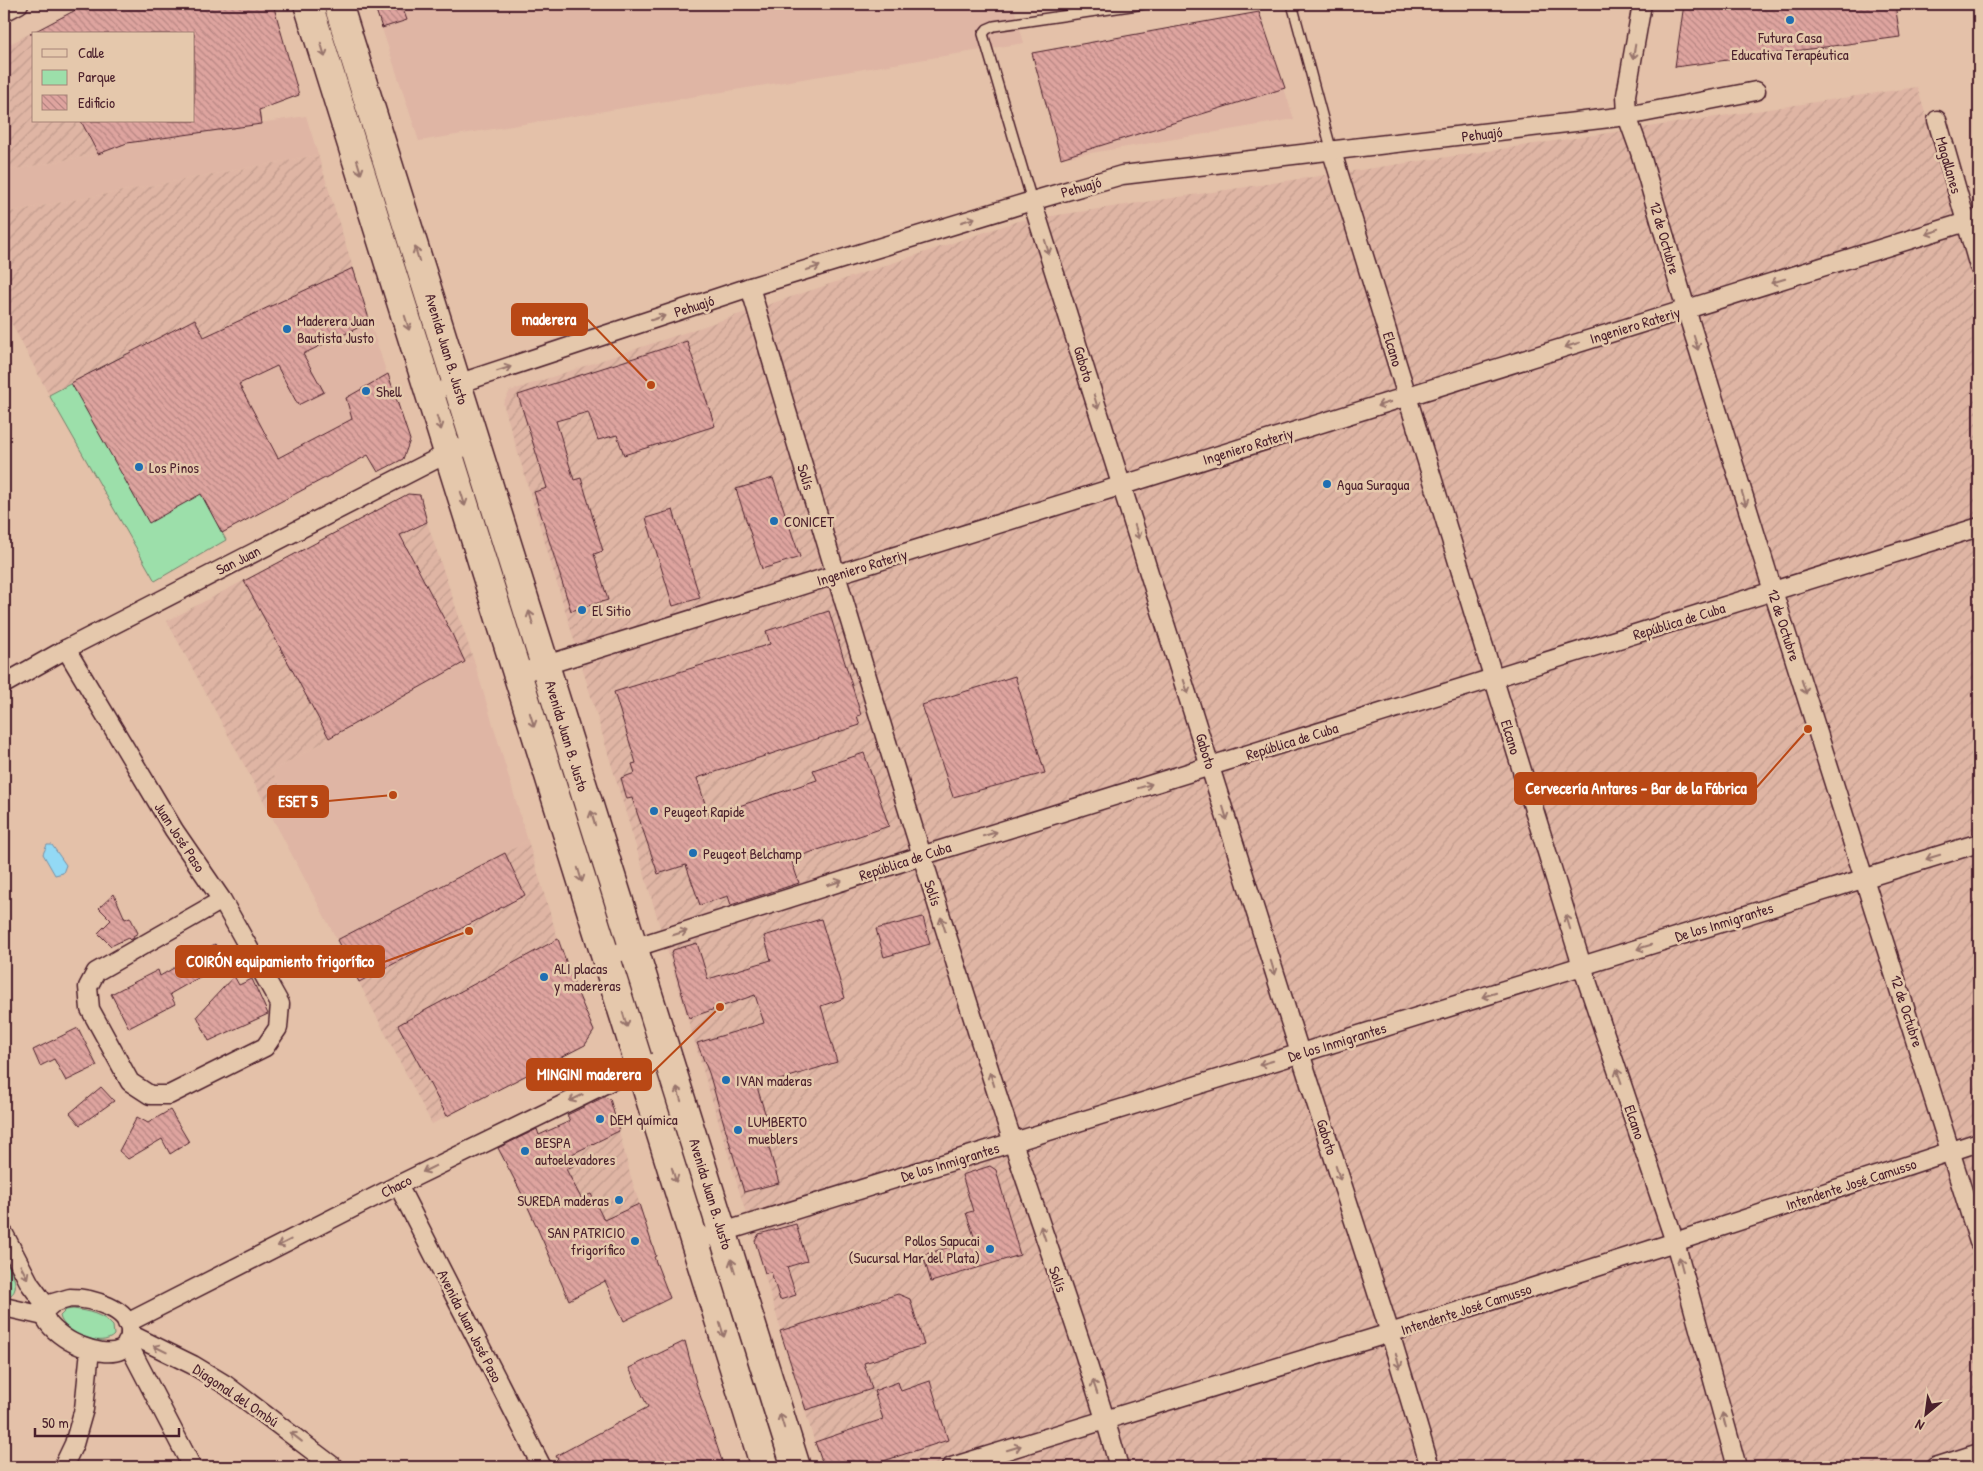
<svg xmlns="http://www.w3.org/2000/svg" width="1983" height="1471" font-family="'Patrick Hand',sans-serif">
<style>
.built{fill:#dfb5a4}
.industrial{fill:url(#industrial-furrows)}
.green{fill:#9cdfaa;stroke:#737f6a}
.water{fill:#93d9f5;stroke:#768fa4}
.building{fill:url(#building-back-hatch);stroke:#4a1f2b}
.lines{fill:none;stroke-linecap:round;stroke-linejoin:round}
.lane-casing{stroke:#4a1f2b;stroke-width:12}
.street-casing{stroke:#4a1f2b;stroke-width:21}
.primary-casing{stroke:#4a1f2b;stroke-width:31}
.lane{stroke:#e5c8ac;stroke-width:9}
.street{stroke:#e5c8ac;stroke-width:18}
.primary{stroke:#e5c8ac;stroke-width:28}
.oneway{stroke:#98746c}
.poi-dot{fill:#1f6fb2;stroke:#e5c8ac;stroke-width:2}
.labels{text-anchor:middle;dominant-baseline:central;stroke-width:5;stroke-linejoin:round;paint-order:stroke}
.poi-label{font-size:15px;fill:#4a1f2b;stroke:#e5c8ac;text-anchor:start}
.street-label{font-size:15px;fill:#4a1f2b;stroke:#e5c8ac}
.leader{fill:none;stroke:#b94815;stroke-width:2}
.callout-dot{fill:#b94815;stroke:#e5c8ac;stroke-width:2}
.callout{fill:#b94815;stroke:#b94815;stroke-width:2}
.callout-label{font-size:16px;text-anchor:middle;font-weight:bold;fill:#fff}
</style>
<defs>
<pattern id="industrial-furrows" width="10" height="10" patternUnits="userSpaceOnUse" patternTransform="scale(1.25)"><rect width="10" height="10" fill="#dfb5a4"/><path d="M-1 1l2-2M0 10L10 0M9 11l2-2" fill="none" stroke="#c19b8d"/></pattern>
<pattern id="building-back-hatch" width="6" height="6" patternUnits="userSpaceOnUse" patternTransform="scale(1.25)"><rect width="6" height="6" fill="#dea49f"/><path d="M-1 5l2 2M0 0l6 6M5-1l2 2" fill="none" stroke="#b68582"/></pattern>
</defs>
<rect width="100%" height="100%" fill="#e4c1a9"/>
<filter id="ink" filterUnits="userSpaceOnUse"><feTurbulence type="fractalNoise" baseFrequency=".02" numOctaves="2"/><feDisplacementMap in="SourceGraphic" scale="10" xChannelSelector="R" yChannelSelector="G"/><feConvolveMatrix kernelMatrix="1 2 1 2 8 2 1 2 1" color-interpolation-filters="sRGB"/></filter>
<g filter="url(#ink)">
<g class="built">
<path d="M 374,4 L 1013,4 L 1024,43 L 419,141 Z"/>
<path d="M 1259,12 L 1294,119 L 1061,158 L 1032,53 Z"/>
<path d="M 306,116 L 318,155 L 4,213 L 4,171 L 98,154 L 127,143 Z"/>
<path d="M 370,322 L 403,423 L 372,454 L 297,494 L 239,384 Z"/>
<path d="M 474,661 L 528,841 L 337,940 L 263,800 L 282,790 L 272,771 L 465,662 Z"/>
</g>
<g class="industrial">
<path d="M 87,4 L 273,4 L 292,70 L 194,113 L 194,34 L 34,34 L 34,121 L 176,121 L 98,154 L 4,171 L 4,47 Z"/>
<path d="M 1917,87 L 1979,287 L 1979,1467 L 822,1467 L 503,403 L 510,391 L 1018,221 Z"/>
<path d="M 318,155 L 353,268 L 204,337 L 194,319 L 49,395 L 4,309 L 4,213 Z"/>
<path d="M 408,494 L 420,495 L 427,522 L 474,661 L 465,662 L 272,771 L 282,790 L 263,800 L 167,621 Z"/>
<path d="M 528,841 L 558,939 L 424,1011 L 471,1104 L 432,1124 L 337,940 Z"/>
<path d="M 535,1127 L 553,1163 L 619,1131 L 630,1174 L 643,1215 L 552,1260 L 497,1145 Z"/>
</g>
<g class="green">
<path d="M 127,354 L 226,540 L 155,581 L 49,395 Z"/>
<path d="M 4,1257 C 10,1269 26,1293 4,1298 Z"/>
<path d="M 73,1309 C 88,1311 103,1314 113,1326 L 114,1335 C 102,1349 63,1333 60,1316 L 66,1310 Z"/>
</g>
<path class="water" d="M 47,845 L 52,845 L 66,865 L 63,873 L 55,875 L 43,854 Z"/>
<g class="building">
<path d="M 87,4 L 273,4 L 299,95 L 259,110 L 261,124 L 127,143 L 98,154 L 81,121 L 194,121 L 194,34 L 30,34 Z"/>
<path d="M 374,4 L 401,4 L 407,20 L 382,28 Z"/>
<path d="M 1684,4 L 1895,4 L 1900,37 L 1675,67 Z"/>
<path d="M 1259,12 L 1285,88 L 1061,158 L 1032,53 Z"/>
<path d="M 353,268 L 370,322 L 303,354 L 324,392 L 298,405 L 277,366 L 239,384 L 278,458 L 352,419 L 346,398 L 388,374 L 410,440 L 403,459 L 378,472 L 368,455 L 222,533 L 201,494 L 149,523 L 71,383 L 195,319 L 204,337 Z"/>
<path d="M 687,341 L 715,426 L 624,455 L 617,435 L 598,440 L 588,412 L 556,421 L 574,480 L 581,478 L 603,551 L 594,554 L 608,600 L 571,611 L 534,492 L 547,488 L 518,395 Z"/>
<path d="M 773,478 L 800,557 L 762,569 L 736,489 Z"/>
<path d="M 408,494 L 420,495 L 427,522 L 400,535 L 452,634 L 465,662 L 329,738 L 244,581 Z"/>
<path d="M 673,510 L 700,598 L 673,606 L 646,518 Z"/>
<path d="M 829,611 L 861,715 L 857,716 L 860,725 L 697,778 L 709,816 L 817,780 L 813,770 L 864,753 L 889,826 L 791,859 L 799,883 L 731,905 L 728,896 L 700,905 L 686,865 L 658,874 L 632,798 L 627,799 L 621,778 L 635,773 L 632,764 L 636,763 L 614,692 L 770,644 L 766,631 Z"/>
<path d="M 1015,676 L 1045,773 L 953,797 L 922,705 Z"/>
<path d="M 505,853 L 525,895 L 359,982 L 337,940 Z"/>
<path d="M 114,894 L 125,919 L 130,917 L 138,933 L 133,936 L 134,938 L 130,940 L 128,938 L 111,946 L 98,933 L 111,920 L 99,908 Z"/>
<path d="M 923,917 L 930,944 L 884,957 L 876,929 Z"/>
<path d="M 821,919 L 845,998 L 821,1006 L 837,1062 L 757,1087 L 773,1139 L 767,1141 L 779,1183 L 744,1192 L 709,1073 L 697,1043 L 764,1023 L 755,995 L 689,1018 L 671,956 L 673,950 L 697,943 L 708,979 L 771,960 L 764,936 Z"/>
<path d="M 558,939 L 576,989 L 594,1031 L 585,1045 L 447,1116 L 398,1025 Z"/>
<path d="M 215,944 L 226,962 L 170,994 L 175,1004 L 129,1028 L 111,994 L 158,970 L 160,976 Z"/>
<path d="M 234,976 L 239,985 L 252,979 L 268,1014 L 209,1041 L 197,1016 Z"/>
<path d="M 78,1028 L 97,1066 L 66,1081 L 54,1059 L 40,1066 L 33,1050 Z"/>
<path d="M 101,1087 L 114,1101 L 80,1125 L 70,1113 Z"/>
<path d="M 604,1097 L 610,1099 L 619,1131 L 568,1156 L 573,1166 L 566,1169 L 581,1198 L 591,1194 L 604,1220 L 639,1204 L 656,1256 L 654,1257 L 670,1298 L 624,1321 L 605,1281 L 569,1300 L 524,1198 L 498,1148 L 537,1129 L 539,1135 L 570,1121 L 567,1115 Z"/>
<path d="M 170,1110 L 189,1142 L 170,1154 L 162,1139 L 128,1159 L 119,1151 L 137,1117 L 148,1123 Z"/>
<path d="M 990,1166 L 996,1170 L 1020,1255 L 931,1282 L 923,1255 L 975,1239 L 966,1213 L 973,1211 L 962,1175 Z"/>
<path d="M 796,1224 L 807,1261 L 787,1267 L 796,1295 L 780,1300 L 771,1272 L 765,1273 L 755,1241 L 759,1234 Z"/>
<path d="M 898,1294 L 910,1299 L 924,1345 L 864,1363 L 872,1389 L 806,1410 L 780,1331 Z"/>
<path d="M 685,1341 L 696,1383 L 724,1467 L 562,1467 L 556,1456 L 648,1407 L 629,1368 Z"/>
<path d="M 930,1381 L 948,1440 L 865,1467 L 824,1467 L 815,1442 L 883,1419 L 874,1391 L 898,1382 L 901,1391 Z"/>
</g>
<g class="lines">
<g class="lane-casing">
<g id="lane">
<path d="M 1292,4 L 1332,152"/>
<path d="M 1032,201 L 983,34 L 987,29 L 994,26 L 1144,4"/>
</g>
</g>
<g class="street-casing">
<g id="street">
<path d="M 1642,4 L 1626,95 L 1627,116 L 1640,152 L 1686,309 L 1773,591 L 1979,1242"/>
<path d="M 4,12 L 19,4"/>
<path d="M 1937,120 L 1979,267"/>
<path d="M 1332,152 L 1582,966 L 1675,1242 L 1737,1467"/>
<path d="M 1032,201 L 1300,1053 L 1390,1333 L 1430,1467"/>
<path d="M 750,287 C 828,551 908,815 992,1078 C 1033,1208 1082,1336 1119,1467"/>
<path d="M 448,387 L 750,287 L 1032,201 L 1122,175 L 1627,116 L 1756,91"/>
<path d="M 66,649 L 174,830 L 222,900 L 280,1004 L 278,1028 L 265,1047 L 169,1095 L 150,1095 L 130,1082 L 90,1009 L 88,987 L 96,972 L 222,900"/>
<path d="M 517,674 L 1979,218"/>
<path d="M 4,684 L 66,649 L 448,453 L 476,443"/>
<path d="M 605,957 L 921,856 L 1979,527"/>
<path d="M 398,1185 L 542,1467"/>
<path d="M 4,1234 L 30,1284 L 47,1307"/>
<path d="M 694,1241 L 1979,843"/>
<path d="M 70,1298 C 89,1298 133,1308 130,1335 C 127,1366 79,1348 65,1338 C 56,1332 44,1322 44,1311 L 53,1303 Z"/>
<path d="M 4,1307 L 44,1316"/>
<path d="M 127,1323 L 398,1185 L 640,1067 L 668,1058"/>
<path d="M 130,1334 L 193,1365 L 226,1385 L 334,1467"/>
<path d="M 127,1342 L 192,1467"/>
<path d="M 63,1467 L 74,1444 L 84,1409 L 90,1350"/>
<path d="M 951,1467 L 1390,1333 L 1675,1242 L 1979,1142"/>
<path d="M 1935,1467 L 1979,1453"/>
</g>
</g>
<g class="primary-casing">
<g id="primary">
<path d="M 308,4 L 765,1467"/>
<path d="M 338,4 L 796,1467"/>
</g>
</g>
<use href="#lane" class="lane"/>
<use href="#street" class="street"/>
<use href="#primary" class="primary"/>
</g>
<defs><path id="oneway-shaft" d="M-6 0H5M1.5-3L5.5 0L1.5 3" fill="none" stroke-width="1.6" stroke-linecap="round" stroke-linejoin="round" transform="scale(1.25)"/></defs>
<g class="oneway">
<use href="#oneway-shaft" transform="translate(323 50) rotate(73)"/>
<use href="#oneway-shaft" transform="translate(1634 52) rotate(100)"/>
<use href="#oneway-shaft" transform="translate(359 167) rotate(73)"/>
<use href="#oneway-shaft" transform="translate(968 220) rotate(-17)"/>
<use href="#oneway-shaft" transform="translate(1933 232) rotate(163)"/>
<use href="#oneway-shaft" transform="translate(1047 247) rotate(73)"/>
<use href="#oneway-shaft" transform="translate(417 254) rotate(-107)"/>
<use href="#oneway-shaft" transform="translate(813 268) rotate(-17)"/>
<use href="#oneway-shaft" transform="translate(1778 281) rotate(163)"/>
<use href="#oneway-shaft" transform="translate(658 318) rotate(-18)"/>
<use href="#oneway-shaft" transform="translate(407 323) rotate(73)"/>
<use href="#oneway-shaft" transform="translate(1696 343) rotate(73)"/>
<use href="#oneway-shaft" transform="translate(1572 345) rotate(163)"/>
<use href="#oneway-shaft" transform="translate(504 369) rotate(-18)"/>
<use href="#oneway-shaft" transform="translate(1096 402) rotate(73)"/>
<use href="#oneway-shaft" transform="translate(1384 404) rotate(163)"/>
<use href="#oneway-shaft" transform="translate(439 423) rotate(72)"/>
<use href="#oneway-shaft" transform="translate(463 499) rotate(73)"/>
<use href="#oneway-shaft" transform="translate(1744 499) rotate(73)"/>
<use href="#oneway-shaft" transform="translate(1137 532) rotate(72)"/>
<use href="#oneway-shaft" transform="translate(531 618) rotate(-107)"/>
<use href="#oneway-shaft" transform="translate(1186 687) rotate(72)"/>
<use href="#oneway-shaft" transform="translate(1804 687) rotate(72)"/>
<use href="#oneway-shaft" transform="translate(532 720) rotate(73)"/>
<use href="#oneway-shaft" transform="translate(1145 786) rotate(-17)"/>
<use href="#oneway-shaft" transform="translate(1225 813) rotate(73)"/>
<use href="#oneway-shaft" transform="translate(593 818) rotate(-107)"/>
<use href="#oneway-shaft" transform="translate(990 834) rotate(-17)"/>
<use href="#oneway-shaft" transform="translate(1933 857) rotate(163)"/>
<use href="#oneway-shaft" transform="translate(580 875) rotate(73)"/>
<use href="#oneway-shaft" transform="translate(835 883) rotate(-18)"/>
<use href="#oneway-shaft" transform="translate(1568 922) rotate(-107)"/>
<use href="#oneway-shaft" transform="translate(943 924) rotate(-108)"/>
<use href="#oneway-shaft" transform="translate(680 933) rotate(-18)"/>
<use href="#oneway-shaft" transform="translate(1644 947) rotate(163)"/>
<use href="#oneway-shaft" transform="translate(1273 968) rotate(73)"/>
<use href="#oneway-shaft" transform="translate(1489 995) rotate(163)"/>
<use href="#oneway-shaft" transform="translate(625 1020) rotate(73)"/>
<use href="#oneway-shaft" transform="translate(1266 1063) rotate(163)"/>
<use href="#oneway-shaft" transform="translate(1619 1076) rotate(-109)"/>
<use href="#oneway-shaft" transform="translate(992 1079) rotate(-108)"/>
<use href="#oneway-shaft" transform="translate(679 1094) rotate(-107)"/>
<use href="#oneway-shaft" transform="translate(576 1098) rotate(154)"/>
<use href="#oneway-shaft" transform="translate(429 1169) rotate(154)"/>
<use href="#oneway-shaft" transform="translate(1338 1173) rotate(72)"/>
<use href="#oneway-shaft" transform="translate(674 1175) rotate(73)"/>
<use href="#oneway-shaft" transform="translate(1043 1233) rotate(-109)"/>
<use href="#oneway-shaft" transform="translate(284 1243) rotate(153)"/>
<use href="#oneway-shaft" transform="translate(1681 1264) rotate(-105)"/>
<use href="#oneway-shaft" transform="translate(733 1266) rotate(-107)"/>
<use href="#oneway-shaft" transform="translate(24 1272) rotate(62)"/>
<use href="#oneway-shaft" transform="translate(722 1330) rotate(73)"/>
<use href="#oneway-shaft" transform="translate(160 1349) rotate(-154)"/>
<use href="#oneway-shaft" transform="translate(1398 1361) rotate(73)"/>
<use href="#oneway-shaft" transform="translate(1095 1387) rotate(-109)"/>
<use href="#oneway-shaft" transform="translate(1724 1420) rotate(-105)"/>
<use href="#oneway-shaft" transform="translate(782 1421) rotate(-107)"/>
<use href="#oneway-shaft" transform="translate(296 1437) rotate(-142)"/>
<use href="#oneway-shaft" transform="translate(1014 1448) rotate(-17)"/>
</g>
</g>
<g class="poi-dot">
<circle cx="1790" cy="20" r="5"/>
<circle cx="287" cy="329" r="5"/>
<circle cx="366" cy="391" r="5"/>
<circle cx="139" cy="467" r="5"/>
<circle cx="1327" cy="484" r="5"/>
<circle cx="774" cy="521" r="5"/>
<circle cx="582" cy="610" r="5"/>
<circle cx="654" cy="811" r="5"/>
<circle cx="693" cy="853" r="5"/>
<circle cx="544" cy="977" r="5"/>
<circle cx="726" cy="1080" r="5"/>
<circle cx="600" cy="1119" r="5"/>
<circle cx="738" cy="1130" r="5"/>
<circle cx="525" cy="1151" r="5"/>
<circle cx="619" cy="1200" r="5"/>
<circle cx="635" cy="1241" r="5"/>
<circle cx="990" cy="1249" r="5"/>
</g>
<g class="labels">
<g class="poi-label">
<text x="1790" y="37" text-anchor="middle">Futura Casa<tspan x="1790" dy="17">Educativa Terapéutica</tspan></text>
<text x="297" y="320">Maderera Juan<tspan x="297" dy="17">Bautista Justo</tspan></text>
<text x="376" y="391">Shell</text>
<text x="149" y="467">Los Pinos</text>
<text x="1337" y="484">Agua Suragua</text>
<text x="784" y="521">CONICET</text>
<text x="592" y="610">El Sitio</text>
<text x="664" y="811">Peugeot Rapide</text>
<text x="703" y="853">Peugeot Belchamp</text>
<text x="554" y="968">ALI placas<tspan x="554" dy="17">y madereras</tspan></text>
<text x="736" y="1080">IVAN maderas</text>
<text x="610" y="1119">DEM química</text>
<text x="748" y="1121">LUMBERTO<tspan x="748" dy="17">mueblers</tspan></text>
<text x="535" y="1142">BESPA<tspan x="535" dy="17">autoelevadores</tspan></text>
<text x="609" y="1200" text-anchor="end">SUREDA maderas</text>
<text x="625" y="1232" text-anchor="end">SAN PATRICIO<tspan x="625" dy="17">frigorífico</tspan></text>
<text x="980" y="1240" text-anchor="end">Pollos Sapucai<tspan x="980" dy="17">(Sucursal Mar del Plata)</tspan></text>
</g>
<g class="street-label">
<text transform="translate(1482 134) rotate(-7)">Pehuajó</text>
<text transform="translate(1949 165) rotate(74)">Magallanes</text>
<text transform="translate(1081 187) rotate(-16)">Pehuajó</text>
<text transform="translate(1665 238) rotate(74)">12 de Octubre</text>
<text transform="translate(694 306) rotate(-18)">Pehuajó</text>
<text transform="translate(1635 325) rotate(-17)">Ingeniero Rateriy</text>
<text transform="translate(447 349) rotate(73)">Avenida Juan B. Justo</text>
<text transform="translate(1393 349) rotate(73)">Elcano</text>
<text transform="translate(1084 364) rotate(73)">Gaboto</text>
<text transform="translate(1248 446) rotate(-17)">Ingeniero Rateriy</text>
<text transform="translate(806 477) rotate(74)">Solís</text>
<text transform="translate(238 560) rotate(-27)">San Juan</text>
<text transform="translate(862 567) rotate(-17)">Ingeniero Rateriy</text>
<text transform="translate(1679 621) rotate(-17)">República de Cuba</text>
<text transform="translate(1784 625) rotate(72)">12 de Octubre</text>
<text transform="translate(567 736) rotate(73)">Avenida Juan B. Justo</text>
<text transform="translate(1511 737) rotate(73)">Elcano</text>
<text transform="translate(1292 741) rotate(-17)">República de Cuba</text>
<text transform="translate(1206 751) rotate(73)">Gaboto</text>
<text transform="translate(180 837) rotate(57)">Juan José Paso</text>
<text transform="translate(905 861) rotate(-18)">República de Cuba</text>
<text transform="translate(933 893) rotate(72)">Solís</text>
<text transform="translate(1724 922) rotate(-17)">De los Inmigrantes</text>
<text transform="translate(1907 1011) rotate(72)">12 de Octubre</text>
<text transform="translate(1337 1042) rotate(-17)">De los Inmigrantes</text>
<text transform="translate(1635 1122) rotate(71)">Elcano</text>
<text transform="translate(1327 1137) rotate(72)">Gaboto</text>
<text transform="translate(950 1162) rotate(-17)">De los Inmigrantes</text>
<text transform="translate(1851 1184) rotate(-18)">Intendente José Camusso</text>
<text transform="translate(396 1186) rotate(-27)">Chaco</text>
<text transform="translate(711 1194) rotate(73)">Avenida Juan B. Justo</text>
<text transform="translate(1058 1279) rotate(71)">Solís</text>
<text transform="translate(1466 1309) rotate(-18)">Intendente José Camusso</text>
<text transform="translate(470 1326) rotate(63)">Avenida Juan José Paso</text>
<text transform="translate(236 1395) rotate(34)">Diagonal del Ombú</text>
</g>
</g>
<path class="leader" d="M651 385L587 319M1808 729L1756 788M393 795L328 801M469 931L384 962M720 1007L651 1074"/>
<g class="callout-dot">
<circle cx="651" cy="385" r="5"/>
<circle cx="1808" cy="729" r="5"/>
<circle cx="393" cy="795" r="5"/>
<circle cx="469" cy="931" r="5"/>
<circle cx="720" cy="1007" r="5"/>
</g>
<g class="callout">
<rect x="512" y="304" width="75" height="31" rx="5"/>
<rect x="1515" y="773" width="241" height="31" rx="5"/>
<rect x="268" y="786" width="60" height="31" rx="5"/>
<rect x="176" y="946" width="208" height="31" rx="5"/>
<rect x="527" y="1059" width="124" height="31" rx="5"/>
</g>
<g class="callout-label">
<text x="549" y="325">maderera</text>
<text x="1636" y="794">Cervecería Antares - Bar de la Fábrica</text>
<text x="298" y="807">ESET 5</text>
<text x="280" y="967">COIRÓN equipamiento frigorífico</text>
<text x="589" y="1080">MINGINI maderera</text>
</g>
<rect width="1983" height="1471" fill="none" stroke="#e5c8ac" stroke-width="20"/>
<rect x="10" y="10" width="1963" height="1451" fill="none" stroke="#4a1f2b" stroke-width="2" filter="url(#ink)"/>
<rect x="32" y="32" width="162" height="90" fill="#e5c8ac" stroke="#a78478"/>
<rect x="42" y="49" width="25" height="8" fill="#e5c8ac" stroke="#a78478"/>
<text x="78" y="58" font-size="15" fill="#4a1f2b">Calle</text>
<rect x="42" y="70" width="25" height="15" fill="#9cdfaa" stroke="#a78478"/>
<text x="78" y="82" font-size="15" fill="#4a1f2b">Parque</text>
<rect x="42" y="95" width="25" height="15" fill="url(#building-back-hatch)" stroke="#a78478"/>
<text x="78" y="108" font-size="15" fill="#4a1f2b">Edificio</text>
<g transform="translate(1926 1414) rotate(209)" stroke="#e5c8ac" stroke-width="4" paint-order="stroke">
<path d="M0-4L9 19L0 12L-9 19Z" fill="#4a1f2b"/>
<text y="-8" font-size="14" font-weight="bold" text-anchor="middle" fill="#4a1f2b">N</text>
</g>
<path d="M35 1428v8h144v-8" fill="none" stroke="#4a1f2b" stroke-width="2.5"/>
<text x="42" y="1428" font-size="15" fill="#4a1f2b" stroke="#e5c8ac" stroke-width="4" paint-order="stroke">50 m</text>
</svg>
